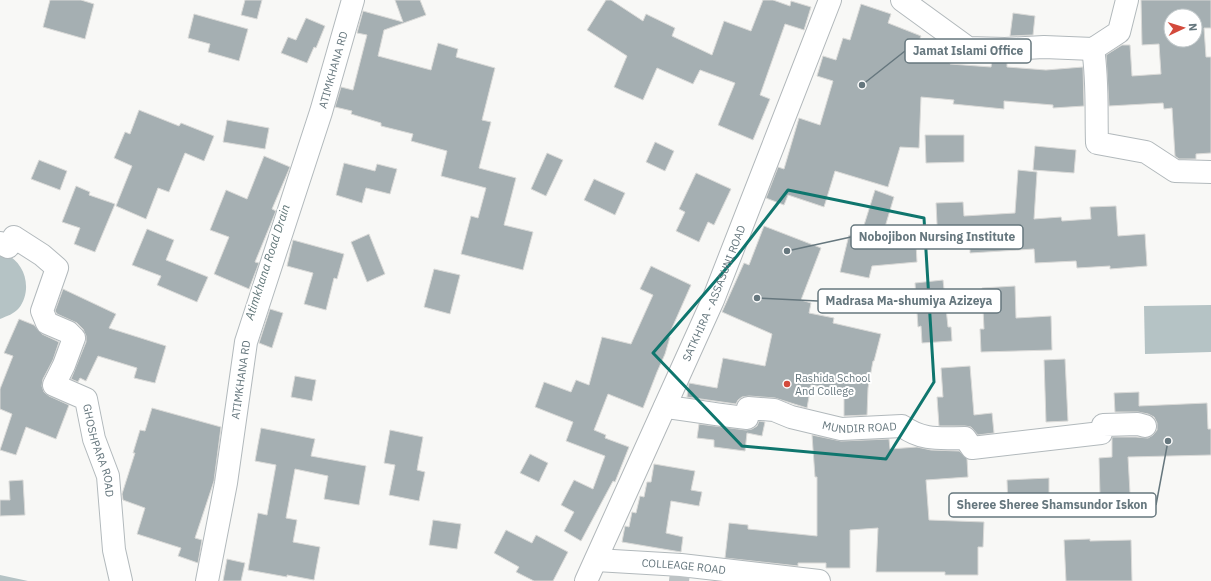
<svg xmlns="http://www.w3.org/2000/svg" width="1211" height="581" font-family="'IBM Plex Sans',sans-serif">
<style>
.water{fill:#b5c3c5}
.building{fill:#a5afb2;stroke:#dadad8;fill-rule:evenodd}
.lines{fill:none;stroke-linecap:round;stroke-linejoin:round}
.secondary-casing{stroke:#b2b9bc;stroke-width:24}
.primary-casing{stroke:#b1b7ba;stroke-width:24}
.street{stroke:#bdc3c5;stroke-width:20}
.secondary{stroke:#fff;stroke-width:22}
.primary{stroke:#fff;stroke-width:22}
.marked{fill:none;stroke:#0f766e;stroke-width:3;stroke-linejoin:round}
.poi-dot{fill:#d34a3c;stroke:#fff;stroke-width:1.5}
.labels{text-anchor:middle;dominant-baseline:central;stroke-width:4;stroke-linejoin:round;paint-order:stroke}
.street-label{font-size:11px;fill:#66777e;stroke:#fff}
.poi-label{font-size:11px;fill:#66777e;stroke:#fff;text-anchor:start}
.water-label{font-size:12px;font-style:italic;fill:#607678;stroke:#fff}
.leader{fill:none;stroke:#66777e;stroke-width:1.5}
.callout-dot{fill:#66777e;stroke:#fff;stroke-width:1.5}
.callout{fill:#fff;stroke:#66777e;stroke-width:1.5}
.callout-label{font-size:12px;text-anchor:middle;font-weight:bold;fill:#66777e}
</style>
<rect width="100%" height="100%" fill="#f8f8f6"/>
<g class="water">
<path d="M 0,252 C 24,258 34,288 19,308 C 14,314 7,316 0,319 Z"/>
<path d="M 1211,305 L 1211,352 L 1145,354 L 1144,306 Z"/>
<path d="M 0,575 L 28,581 L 0,581 Z"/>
</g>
<g class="building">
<path d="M 50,0 L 81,0 L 94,4 L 85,39 L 43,27 Z"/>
<path d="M 245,0 L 262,0 L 257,19 L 241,15 Z"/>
<path d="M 395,0 L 420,0 L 426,15 L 384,30 L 378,56 L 431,70 L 438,43 L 458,49 L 456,57 L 495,68 L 482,120 L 491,122 L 479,168 L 516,178 L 504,225 L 533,232 L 523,270 L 461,254 L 471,216 L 478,218 L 486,188 L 441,176 L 447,151 L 411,141 L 413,134 L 381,126 L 381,123 L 351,114 L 352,111 L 335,107 L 341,87 L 353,90 L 367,35 L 357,33 L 363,11 L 403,22 Z"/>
<path d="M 606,0 L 611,0 L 643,21 L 646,14 L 675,28 L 672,36 L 712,55 L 724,21 L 751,31 L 763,0 L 773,0 L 790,6 L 791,1 L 811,7 L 804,30 L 785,24 L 760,95 L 770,99 L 753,140 L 718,125 L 735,83 L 700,70 L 693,84 L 657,68 L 643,100 L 614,87 L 627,56 L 587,30 Z"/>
<path d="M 1141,0 L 1211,0 L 1211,28 L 1204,28 L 1206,57 L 1211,57 L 1211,153 L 1196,154 L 1196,159 L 1179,159 L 1175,156 L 1172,108 L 1164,109 L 1163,103 L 1109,106 L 1106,55 L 1122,45 L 1130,45 L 1132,76 L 1161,74 L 1159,44 L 1142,45 ZM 1171,16 L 1195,16 L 1195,40 L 1171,40 Z"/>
<path d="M 861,4 L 891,14 L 888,23 L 921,36 L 915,51 L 951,55 L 950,64 L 991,67 L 992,61 L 1007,61 L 1007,67 L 1046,70 L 1083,67 L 1084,106 L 1053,108 L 1053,105 L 1004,101 L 1004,109 L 953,104 L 954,100 L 921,97 L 919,148 L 900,147 L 888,187 L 835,171 L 824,207 L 788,195 L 784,205 L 766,198 L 778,167 L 784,169 L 799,118 L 820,125 L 833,81 L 817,76 L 823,56 L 836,60 L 843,38 L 850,40 Z"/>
<path d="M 1013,13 L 1035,16 L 1033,35 L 1010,36 Z"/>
<path d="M 194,14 L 248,29 L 239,61 L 208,52 L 210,44 L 188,38 Z"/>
<path d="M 306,18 L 325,26 L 316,48 L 314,47 L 307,63 L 281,53 L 288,37 L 296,40 Z"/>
<path d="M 139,110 L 179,126 L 181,123 L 214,136 L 204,161 L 185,153 L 169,192 L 158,188 L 146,219 L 116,206 L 132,166 L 114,158 L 125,132 L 130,134 Z"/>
<path d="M 227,120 L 269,128 L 265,149 L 223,142 Z"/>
<path d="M 925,135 L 964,135 L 964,162 L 926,163 Z"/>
<path d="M 655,142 L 674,151 L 665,171 L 646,162 Z"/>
<path d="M 1035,146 L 1076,150 L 1074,173 L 1033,170 Z"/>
<path d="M 547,153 L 563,160 L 546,196 L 531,189 Z"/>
<path d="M 264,156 L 290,167 L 272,209 L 276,211 L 255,262 L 259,263 L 249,289 L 214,274 L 229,237 L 210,230 L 226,190 L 247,199 Z"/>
<path d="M 39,160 L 67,171 L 60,190 L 31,179 Z"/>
<path d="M 344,163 L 375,171 L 377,164 L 397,169 L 390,194 L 366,188 L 362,203 L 336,195 Z"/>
<path d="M 1018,170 L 1037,172 L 1034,219 L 1061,217 L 1062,221 L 1091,219 L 1090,207 L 1116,206 L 1118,236 L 1145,234 L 1147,266 L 1110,269 L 1110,266 L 1077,268 L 1076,261 L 1035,263 L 1034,249 L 970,253 L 970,242 L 938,244 L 936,203 L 963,202 L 964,216 L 1015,213 Z"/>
<path d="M 696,173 L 731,189 L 714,225 L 708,222 L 699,242 L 676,231 L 685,212 L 679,209 Z"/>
<path d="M 594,179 L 625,193 L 615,215 L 584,200 Z"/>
<path d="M 76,186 L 90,192 L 89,195 L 115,204 L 95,252 L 74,244 L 80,228 L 62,222 Z"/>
<path d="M 875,190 L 894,197 L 879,247 L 916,243 L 917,262 L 872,266 L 869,278 L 840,272 L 849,235 L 860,238 Z"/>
<path d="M 764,226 L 821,248 L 801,300 L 811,303 L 809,313 L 834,318 L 833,323 L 881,334 L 874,361 L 873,361 L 868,388 L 867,415 L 844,416 L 844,391 L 811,385 L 807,408 L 775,398 L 749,396 L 742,397 L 738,400 L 736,404 L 687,397 L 689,383 L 717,388 L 723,358 L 765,366 L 772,334 L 722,312 L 744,263 L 749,265 Z"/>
<path d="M 147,229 L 174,240 L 166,260 L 208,277 L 197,302 L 157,285 L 161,276 L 132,265 Z"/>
<path d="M 369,234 L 385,274 L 367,282 L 351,242 Z"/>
<path d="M 293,240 L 344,254 L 337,279 L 334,278 L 326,310 L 304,304 L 313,273 L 287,266 Z"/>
<path d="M 651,266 L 691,285 L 668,337 L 670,337 L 665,354 L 657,372 L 643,408 L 608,394 L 594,430 L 606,435 L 605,438 L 629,447 L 615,482 L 613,481 L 581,541 L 564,531 L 574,512 L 561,505 L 574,480 L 593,489 L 605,456 L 566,441 L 573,422 L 535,407 L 544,382 L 571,392 L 576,380 L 589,385 L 602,337 L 631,344 L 653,295 L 640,289 Z"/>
<path d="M 434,269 L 460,275 L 450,314 L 424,307 Z"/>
<path d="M 943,280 L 948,327 L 951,327 L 952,341 L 922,343 L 921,326 L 918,327 L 915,283 Z"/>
<path d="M 1015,286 L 1016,318 L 1051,316 L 1052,350 L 981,352 L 980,329 L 984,329 L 982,288 Z"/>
<path d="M 63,289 L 116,314 L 109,328 L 166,346 L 155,383 L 134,378 L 137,368 L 98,356 L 86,381 L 80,378 L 78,382 L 71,379 L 86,342 L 86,336 L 83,329 L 77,323 L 57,314 L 55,311 Z"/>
<path d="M 270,309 L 283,313 L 272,348 L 259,343 Z"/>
<path d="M 19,319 L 34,325 L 42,334 L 59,342 L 53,360 L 43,379 L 42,386 L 44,392 L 49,396 L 69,405 L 56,439 L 26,427 L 16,455 L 0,450 L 12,414 L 0,409 L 0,389 L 13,356 L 4,353 Z"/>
<path d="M 1065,359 L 1068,421 L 1046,422 L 1044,360 Z"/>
<path d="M 970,366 L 974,415 L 992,413 L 994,433 L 978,435 L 971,427 L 965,426 L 939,426 L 937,397 L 943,397 L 941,368 Z"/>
<path d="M 295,376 L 316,380 L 312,401 L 291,397 Z"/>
<path d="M 1139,392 L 1139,406 L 1207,403 L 1208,429 L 1211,429 L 1211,455 L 1128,457 L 1130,493 L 1100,494 L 1099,458 L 1112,457 L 1112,437 L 1136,437 L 1148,438 L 1153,435 L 1157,430 L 1157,423 L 1154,417 L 1148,414 L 1138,412 L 1115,412 L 1114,393 Z"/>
<path d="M 152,408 L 221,427 L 214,481 L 195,538 L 202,540 L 198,563 L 178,556 L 181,548 L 137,534 L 145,508 L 123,500 L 122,494 L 135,453 L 133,453 L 140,430 L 145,431 Z"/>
<path d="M 759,421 L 765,422 L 762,436 L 747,433 L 745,451 L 714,447 L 714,440 L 697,438 L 699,424 L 746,430 L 752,429 L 757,426 Z"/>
<path d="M 261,428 L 315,439 L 311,456 L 366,466 L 359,505 L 324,499 L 328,476 L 295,469 L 286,518 L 297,520 L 293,542 L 320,547 L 314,580 L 287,575 L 287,577 L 248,570 L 258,513 L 267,515 L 276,465 L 255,461 Z"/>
<path d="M 390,430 L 423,437 L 417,470 L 425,472 L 419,501 L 389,495 L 395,465 L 384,463 Z"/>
<path d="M 812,435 L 841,441 L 889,439 L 890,449 L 917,447 L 931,450 L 959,451 L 967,459 L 968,477 L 926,480 L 929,520 L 984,522 L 983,547 L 978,547 L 978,575 L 945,575 L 945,572 L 876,572 L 878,528 L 850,530 L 850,568 L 826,568 L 826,563 L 798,563 L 798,566 L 725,558 L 729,523 L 748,525 L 748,529 L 817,536 L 817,477 L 815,477 Z"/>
<path d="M 530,454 L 548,463 L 539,482 L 520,473 Z"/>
<path d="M 654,464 L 695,471 L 691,490 L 702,492 L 699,506 L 671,501 L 666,533 L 683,537 L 681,552 L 622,542 L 625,526 L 629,527 L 632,512 L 636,513 L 640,496 L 644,497 L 647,482 L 651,482 Z"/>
<path d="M 1049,478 L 1049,505 L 1008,506 L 1007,480 Z"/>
<path d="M 23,480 L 25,515 L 0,516 L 0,500 L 10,500 L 9,481 Z"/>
<path d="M 433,520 L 461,524 L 457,549 L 429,545 Z"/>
<path d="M 506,530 L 532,543 L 536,535 L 568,552 L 553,581 L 534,581 L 516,572 L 519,567 L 494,553 Z"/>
<path d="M 1090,539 L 1090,541 L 1131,540 L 1132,581 L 1066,581 L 1064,540 Z"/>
<path d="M 227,559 L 245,563 L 241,581 L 223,581 Z"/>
</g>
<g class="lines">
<g class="secondary-casing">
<g id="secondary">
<path d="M 902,0 L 968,48 L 1005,49 L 1044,47 L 1093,49 L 1119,32 L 1127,0"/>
<path d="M 1093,49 C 1098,80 1096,112 1097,143 L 1146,152 L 1175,171 L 1211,172"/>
<path id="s1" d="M 0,243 L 8,247 L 14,237 L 42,255 L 57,268 L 42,311 L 47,323 L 68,332 L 74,338 L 64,365 L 54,385 L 86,399 L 94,439 L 108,476 L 114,550 L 121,581"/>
<path id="s2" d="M 665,407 C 692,410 719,415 747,418 L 748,408 L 774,410 L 791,417 L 841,429 L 902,426 C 923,441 940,438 965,438 L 972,448 L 1101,433 L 1103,425 L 1138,424 L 1145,426"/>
<path id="s3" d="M 596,560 L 681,565 L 819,581"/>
<path id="s4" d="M 207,581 L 226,483 L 246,342 L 321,112 L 353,0"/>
</g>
</g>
<g class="primary-casing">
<g id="primary">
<path id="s5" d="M 586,581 L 713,300 L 830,0"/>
</g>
</g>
<path class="street" d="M 679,581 L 681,565"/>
<use href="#secondary" class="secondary"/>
<use href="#primary" class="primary"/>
</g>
<path class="marked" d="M 788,190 L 924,218 L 934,382 L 886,459 L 742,446 L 653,353 L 737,256 Z"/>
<circle class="poi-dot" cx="787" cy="384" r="4"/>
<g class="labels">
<g class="street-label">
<text stroke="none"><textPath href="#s4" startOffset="528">ATIMKHANA RD</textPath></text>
<text stroke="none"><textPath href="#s5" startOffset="315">SATKHIRA - ASSASUNI ROAD</textPath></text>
<text stroke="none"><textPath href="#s4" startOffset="204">ATIMKHANA RD</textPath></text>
<text stroke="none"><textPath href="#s2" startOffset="207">MUNDIR ROAD</textPath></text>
<text stroke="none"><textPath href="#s1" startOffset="303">GHOSHPARA ROAD</textPath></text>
<text stroke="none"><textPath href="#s3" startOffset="88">COLLEAGE ROAD</textPath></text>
</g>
<g class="poi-label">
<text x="795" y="378">Rashida School<tspan x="795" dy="13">And College</tspan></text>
</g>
<g class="water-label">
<text transform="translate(267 262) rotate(-72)">Atimkhana Road Drain</text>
</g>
</g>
<path class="leader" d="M862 85L905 51M787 251L851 237M757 298L818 301M1168 441L1156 505"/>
<g class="callout-dot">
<circle cx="862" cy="85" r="4"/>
<circle cx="787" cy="251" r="4"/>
<circle cx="757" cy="298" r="4"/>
<circle cx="1168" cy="441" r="4"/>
</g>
<g class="callout">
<rect x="905" y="39" width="126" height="24" rx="4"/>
<rect x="851" y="225" width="172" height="24" rx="4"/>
<rect x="818" y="289" width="183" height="24" rx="4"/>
<rect x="949" y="493" width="207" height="24" rx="4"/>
</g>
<g class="callout-label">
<text x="968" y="55">Jamat Islami Office</text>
<text x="937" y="241">Nobojibon Nursing Institute</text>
<text x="909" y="305">Madrasa Ma-shumiya Azizeya</text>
<text x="1052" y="509">Sheree Sheree Shamsundor Iskon</text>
</g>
<g transform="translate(1183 28) rotate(86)"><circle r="19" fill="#ffffff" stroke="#c2c9cb"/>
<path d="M0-3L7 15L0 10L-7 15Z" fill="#d34a3c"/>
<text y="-6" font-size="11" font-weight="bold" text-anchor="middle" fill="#66777e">N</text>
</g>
</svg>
